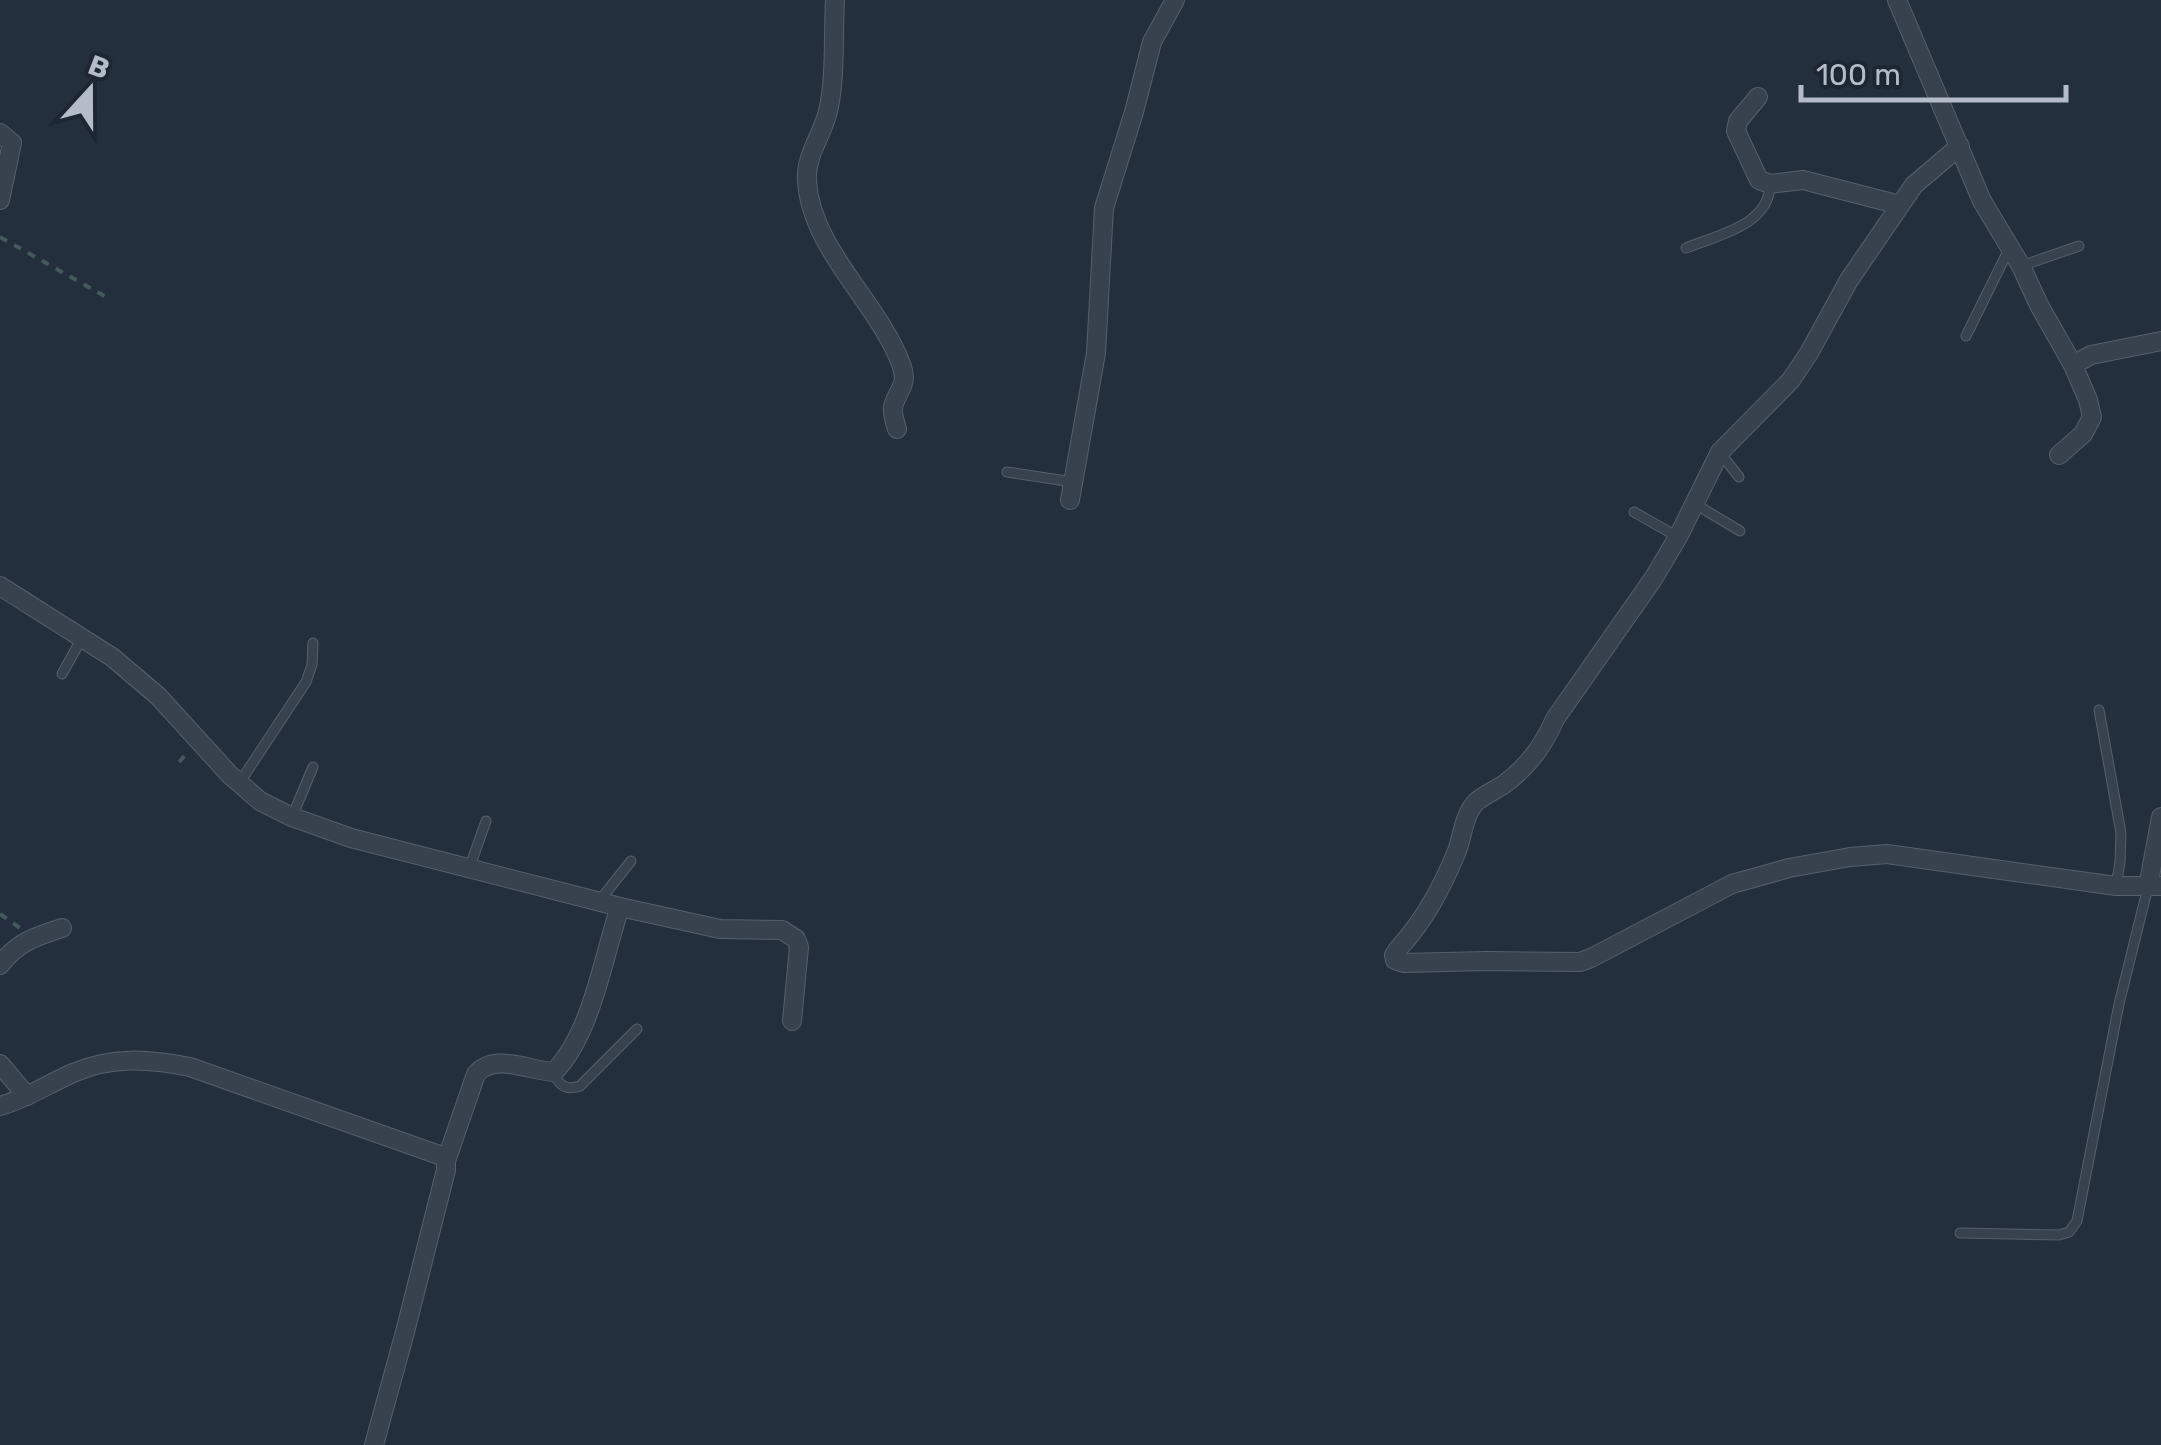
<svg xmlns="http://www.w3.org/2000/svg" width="2161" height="1445" font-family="Rubik,sans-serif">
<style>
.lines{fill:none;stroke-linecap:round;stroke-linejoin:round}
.service-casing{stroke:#565f6c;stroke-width:11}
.minor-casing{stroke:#565f6c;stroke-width:20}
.path{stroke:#44595c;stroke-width:4;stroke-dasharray:8 8;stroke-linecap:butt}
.service{stroke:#38414e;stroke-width:9}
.minor{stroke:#38414e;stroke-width:18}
</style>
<rect width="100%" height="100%" fill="#242f3e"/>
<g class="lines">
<g class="service-casing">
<g id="service">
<path d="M 1686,248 C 1718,235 1770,225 1770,184"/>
<path d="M 2021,266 L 2079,246"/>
<path d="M 1966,336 L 2009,249"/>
<path d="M 1721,454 L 1739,477"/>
<path d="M 1007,472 L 1073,482"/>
<path d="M 1695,504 L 1740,531"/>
<path d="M 1634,512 L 1678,537"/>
<path d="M 62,674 L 82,638"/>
<path d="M 2099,710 L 2121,833 L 2120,862 L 2116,886"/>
<path d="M 240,782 L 306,682 L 312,665 L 313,643"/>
<path d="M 292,817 L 313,767"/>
<path d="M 469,869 L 486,821"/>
<path d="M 600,900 L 631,861"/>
<path d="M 554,1072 C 558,1085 566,1091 580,1086 L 637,1029"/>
<path d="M 1960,1233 L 2059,1235 L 2069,1232 L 2077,1221 L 2119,1004 L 2148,887"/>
</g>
</g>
<g class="minor-casing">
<g id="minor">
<path d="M 835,0 C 833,34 836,83 827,115 C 821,137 805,157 807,181 C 811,249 878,302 901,364 C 909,386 898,388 893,407 C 892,414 895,422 897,429"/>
<path d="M 1897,0 L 1982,201 L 2021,266 L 2039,305 L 2073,365 L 2088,400 L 2092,417 L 2083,434 L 2059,455"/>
<path d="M 1758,97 L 1738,121 L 1736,131 L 1759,180 L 1770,184 L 1803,180 L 1900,205"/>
<path d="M 0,133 L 12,143 L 0,200"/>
<path d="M 1960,146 L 1914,185 L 1849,280 L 1809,353 L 1791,380 L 1720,452 L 1678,537 L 1653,579 L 1555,719 C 1543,746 1528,767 1503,785 C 1495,790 1485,795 1477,801 C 1464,814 1463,834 1457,851 C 1442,887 1425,920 1398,949 L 1394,955 L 1395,960 L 1404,963 L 1487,961 L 1580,962 L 1591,958 L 1732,884 L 1789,868 L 1850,857 L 1887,854 L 2116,886 L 2161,886"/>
<path d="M 2073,365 L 2091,355 L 2161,341"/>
<path d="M 1070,500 L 1096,353 L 1104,208 L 1134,112 L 1152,42 L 1175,0"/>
<path d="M 0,586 L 112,657 L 158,696 L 230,775 L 260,801 L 292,817 L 351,838 L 620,907 L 720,929 L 782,930 L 796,939 L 799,947 L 792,1021"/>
<path d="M 2148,887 L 2161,817"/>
<path d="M 0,965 C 18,942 34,937 62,928"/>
<path d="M 0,1064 L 27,1096"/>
<path d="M 0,1106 C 26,1099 48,1084 73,1073 C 112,1056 149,1059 190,1067 L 442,1156 L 446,1161 L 446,1170 L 405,1332 L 374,1445"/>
<path d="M 446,1161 L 476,1074 C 495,1052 529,1071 554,1072 C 592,1033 603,957 620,907"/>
</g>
</g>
<g class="path">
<path d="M 0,237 L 108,298"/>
<path d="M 179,762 L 189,751"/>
<path d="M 0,914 L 20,928"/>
</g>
<use href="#service" class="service"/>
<use href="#minor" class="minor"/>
</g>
<g transform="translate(90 90) rotate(21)" stroke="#1d2633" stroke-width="8" paint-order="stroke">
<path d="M0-8L18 38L0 25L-18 38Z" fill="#b4bcc9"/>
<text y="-15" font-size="28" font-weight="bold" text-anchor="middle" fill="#b4bcc9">B</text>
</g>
<path d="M1801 85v15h265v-15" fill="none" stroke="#b4bcc9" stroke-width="5"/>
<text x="1816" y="85" font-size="30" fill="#b4bcc9" stroke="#1d2633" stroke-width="8" paint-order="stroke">100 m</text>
</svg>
